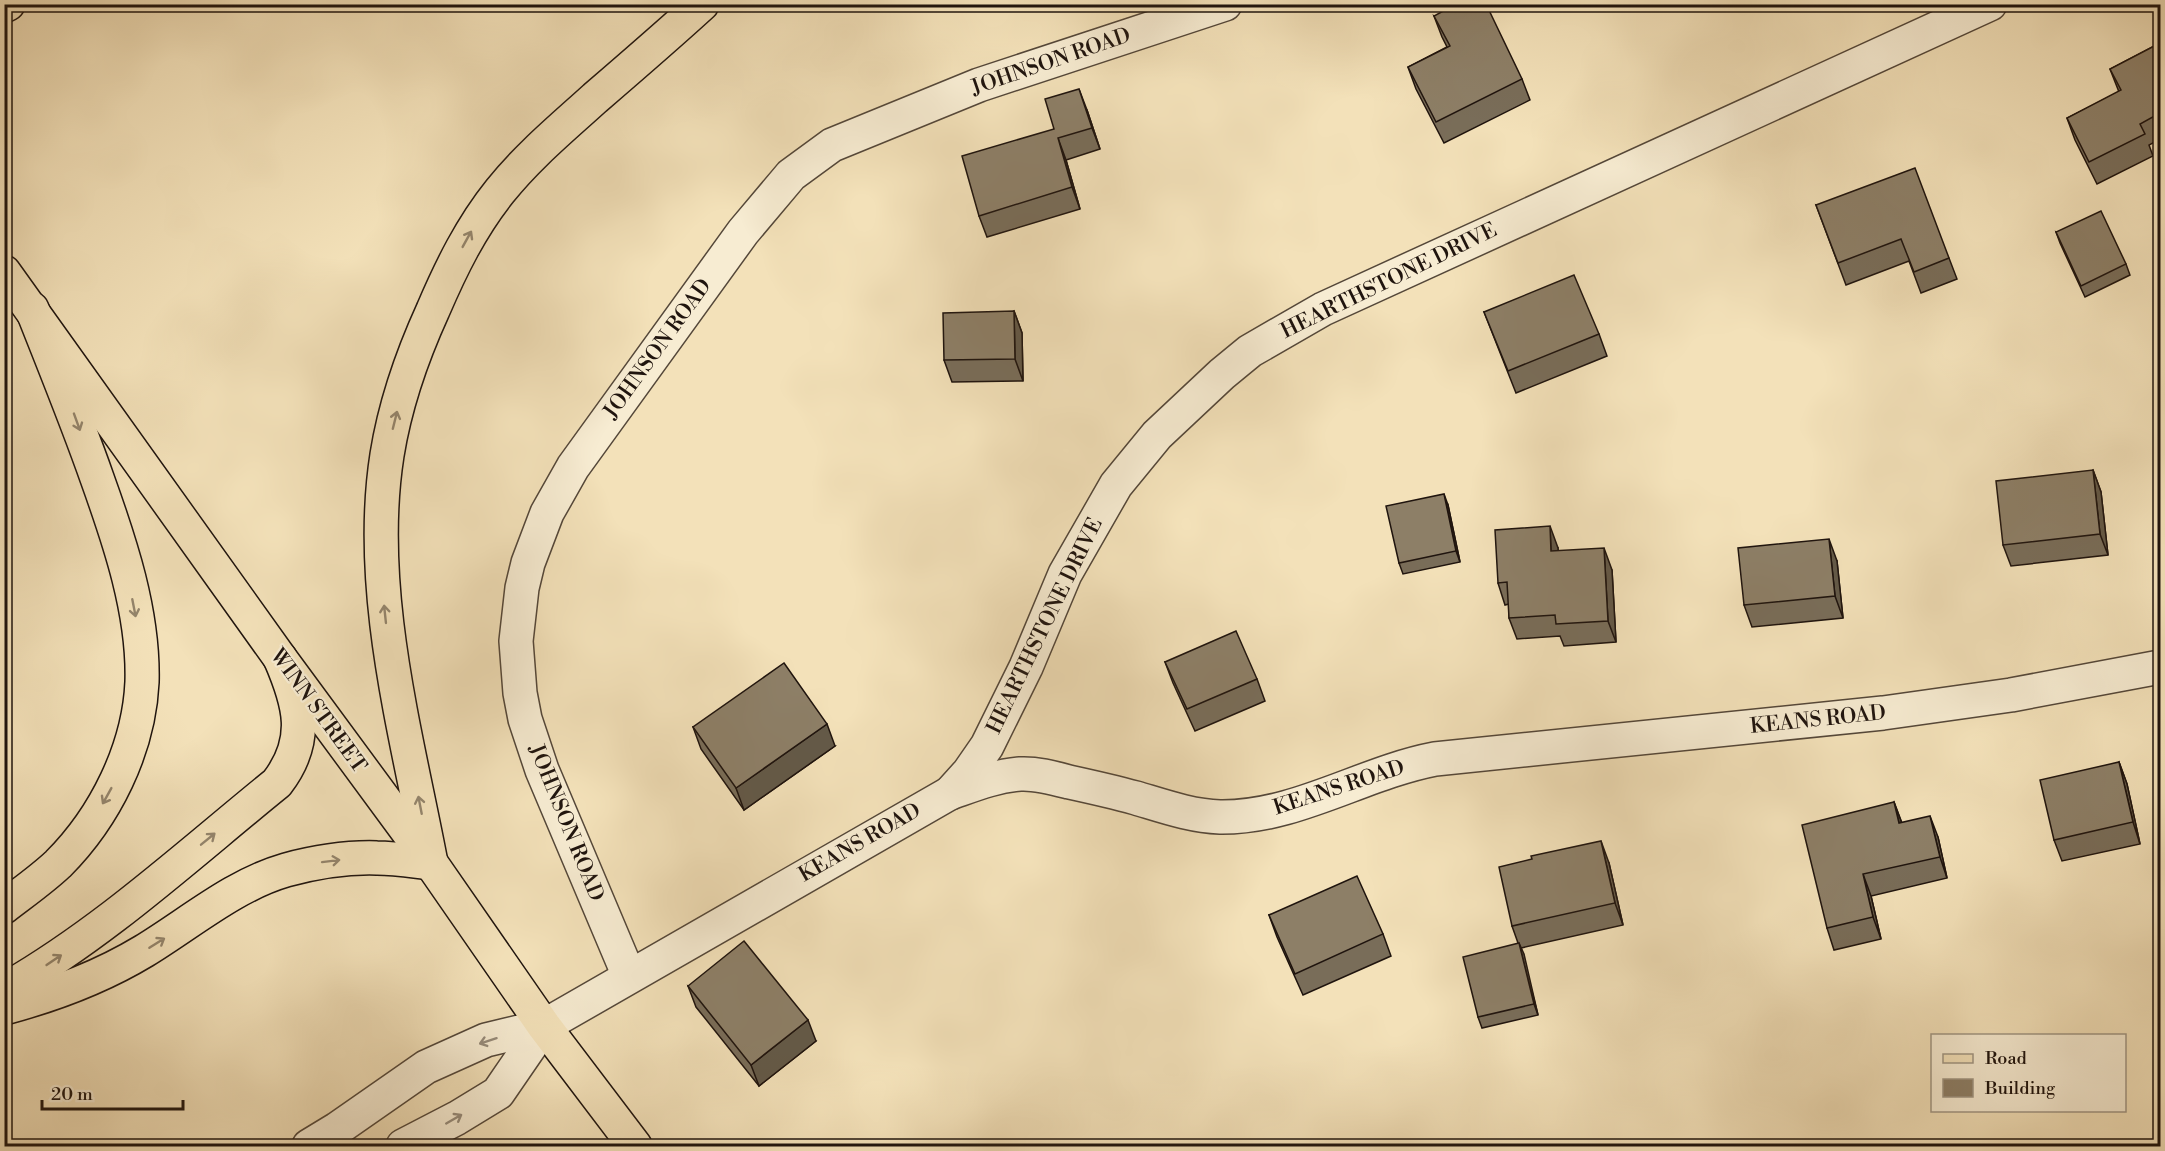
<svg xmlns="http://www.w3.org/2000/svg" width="2165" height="1151" font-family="'Libre Bodoni',serif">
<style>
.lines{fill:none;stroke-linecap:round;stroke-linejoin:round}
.minor-casing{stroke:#544739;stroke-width:36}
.major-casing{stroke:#1f140e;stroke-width:36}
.highway-casing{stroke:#1f140e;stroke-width:36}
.minor{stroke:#f7ecd2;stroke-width:33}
.major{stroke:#f3e1b9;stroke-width:33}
.highway{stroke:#f3e1b9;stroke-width:33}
.wall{fill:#796d59;stroke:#1f140e;stroke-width:1.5}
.shaded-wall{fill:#635948;stroke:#1f140e;stroke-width:1.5}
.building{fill:#8d7f67;stroke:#1f140e;stroke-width:1.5}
.oneway{stroke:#94856c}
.oneway2{stroke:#968b7a}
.labels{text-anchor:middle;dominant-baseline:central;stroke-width:4.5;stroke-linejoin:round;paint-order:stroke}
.street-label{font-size:21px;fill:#1f140e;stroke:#f7ecd2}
</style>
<rect width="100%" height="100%" fill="#f3e1b9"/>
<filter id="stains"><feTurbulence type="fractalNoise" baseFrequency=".00333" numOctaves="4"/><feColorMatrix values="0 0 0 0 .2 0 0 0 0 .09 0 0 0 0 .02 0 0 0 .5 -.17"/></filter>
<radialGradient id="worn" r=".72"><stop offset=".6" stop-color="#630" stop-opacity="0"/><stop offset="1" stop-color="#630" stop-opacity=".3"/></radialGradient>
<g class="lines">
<g class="minor-casing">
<g id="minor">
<path d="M 950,793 L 969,772 L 987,746 L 1026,667 L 1065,574 L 1116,485 L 1157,435 L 1222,374 L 1250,351 L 1323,309 L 1990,4"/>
<path d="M 629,976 L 542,770 L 525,719 L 520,693 L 516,641 L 522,588 L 528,563 L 547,513 L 573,467 L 743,232 L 791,175 L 832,145 L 979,85 L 1225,4"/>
<path d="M 309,1146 L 337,1129 L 426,1067 L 486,1040 L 544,1026 L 950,793 C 973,785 995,776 1020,774 C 1036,773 1054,778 1069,782 C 1092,787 1114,792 1136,798 C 1163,806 1191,816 1220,817 C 1296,818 1362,773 1435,759 L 1883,713 L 2011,695 L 2160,667"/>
<path d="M 403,1146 L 457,1118 L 498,1093 L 544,1026"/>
</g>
</g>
<g class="major-casing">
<path id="major" d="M 4,272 L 280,658 L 431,863 L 544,1026 L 635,1146"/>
</g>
<g class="highway-casing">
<g id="highway">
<path d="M 4,6 L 8,4"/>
<path d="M 4,907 C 22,893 41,880 58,864 C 105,817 139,749 142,682 C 144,613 120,542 97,478 C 77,421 54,365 32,309"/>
<path d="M 4,990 C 104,933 188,855 277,783 C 310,740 300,704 280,658"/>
<path d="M 4,1008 C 53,995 101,977 144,951 C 190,923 234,885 286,870 C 316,862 347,857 377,858 C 395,858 413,861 431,863 C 406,732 366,589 387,455 C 395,405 412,356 433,310 C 451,268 471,227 500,191 C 528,156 562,128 595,98 C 631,67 667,36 702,4"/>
</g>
</g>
<use href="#minor" class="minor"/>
<use href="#major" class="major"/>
<use href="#highway" class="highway"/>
</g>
<g class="wall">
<path d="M 1434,16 L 1522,79 L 1530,100 L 1444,143 L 1416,89 L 1408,67 L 1447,47 L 1442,37 Z"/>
<path d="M 2160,43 L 2160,139 L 2149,145 L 2153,156 L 2097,184 L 2075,140 L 2067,118 L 2119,92 L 2110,69 Z"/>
<path d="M 1087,110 L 1100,149 L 1066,160 L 1080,209 L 987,237 L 979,216 L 1054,129 Z"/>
<path d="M 1816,205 L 1949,258 L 1957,279 L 1921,293 L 1909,261 L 1846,285 Z"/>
<path d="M 2056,232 L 2126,264 L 2130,275 L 2085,297 L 2060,243 Z"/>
<path d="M 1014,311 L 1022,333 L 1023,381 L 952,382 L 944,360 Z"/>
<path d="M 1484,312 L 1599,334 L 1607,356 L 1516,393 Z"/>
<path d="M 2093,470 L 2101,492 L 2108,555 L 2011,566 L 2003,545 Z"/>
<path d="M 1448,505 L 1460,562 L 1403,574 L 1399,563 Z"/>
<path d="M 1558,548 L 1558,551 L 1612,570 L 1616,642 L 1564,646 L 1560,636 L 1517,639 L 1509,618 L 1509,604 L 1505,605 L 1498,583 Z"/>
<path d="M 1837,561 L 1843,618 L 1752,627 L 1744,605 Z"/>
<path d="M 1165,662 L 1257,679 L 1265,701 L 1195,731 L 1173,683 Z"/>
<path d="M 693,727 L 835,746 L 744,810 L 701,749 Z"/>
<path d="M 2119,762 L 2127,784 L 2140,844 L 2062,861 L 2054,840 Z"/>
<path d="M 1894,802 L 1902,823 L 1938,837 L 1947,878 L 1871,896 L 1881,939 L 1834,950 L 1827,928 Z"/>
<path d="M 1609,863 L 1623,925 L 1521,948 L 1538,1015 L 1482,1028 L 1478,1017 L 1518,943 L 1512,926 Z"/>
<path d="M 1269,915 L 1383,934 L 1391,956 L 1303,995 L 1277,937 Z"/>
<path d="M 688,986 L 816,1041 L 759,1086 L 696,1007 Z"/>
</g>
<g class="shaded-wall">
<path d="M 1079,89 L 1087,110 L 1100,149 L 1092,128 Z"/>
<path d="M 1058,138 L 1066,160 L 1080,209 L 1072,187 Z"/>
<path d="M 1014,311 L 1022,333 L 1023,381 L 1015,359 Z"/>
<path d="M 2093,470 L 2101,492 L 2108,555 L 2100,534 Z"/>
<path d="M 1444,494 L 1448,505 L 1460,562 L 1456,551 Z"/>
<path d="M 1550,526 L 1558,548 L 1559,573 L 1551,551 Z"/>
<path d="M 1829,539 L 1837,561 L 1843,618 L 1835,596 Z"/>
<path d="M 1604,548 L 1612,570 L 1616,642 L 1608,621 Z"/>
<path d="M 827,724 L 835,746 L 744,810 L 736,788 Z"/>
<path d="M 2119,762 L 2127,784 L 2140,844 L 2133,822 Z"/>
<path d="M 1894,802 L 1902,824 L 1899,823 Z"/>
<path d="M 1930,816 L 1938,837 L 1947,878 L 1940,857 Z"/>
<path d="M 1601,841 L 1609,863 L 1623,925 L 1615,903 Z"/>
<path d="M 1863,874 L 1871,896 L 1881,939 L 1873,917 Z"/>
<path d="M 1519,943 L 1524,954 L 1538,1015 L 1534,1004 Z"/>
<path d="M 808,1020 L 816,1041 L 759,1086 L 751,1065 Z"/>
</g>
<g class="building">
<path d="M 1456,4 L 1486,4 L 1522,79 L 1436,122 L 1408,67 L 1450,46 L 1434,16 Z"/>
<path d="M 2160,43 L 2160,113 L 2140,124 L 2145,134 L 2089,162 L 2067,118 L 2121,90 L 2110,69 Z"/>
<path d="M 1079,89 L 1092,128 L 1058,138 L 1072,187 L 979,216 L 962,156 L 1054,129 L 1045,99 Z"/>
<path d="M 1915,168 L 1949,258 L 1914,272 L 1901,239 L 1838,263 L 1816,205 Z"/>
<path d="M 2101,211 L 2126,264 L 2081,286 L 2056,232 Z"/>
<path d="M 1574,275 L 1599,334 L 1508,371 L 1484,312 Z"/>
<path d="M 1014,311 L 1015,359 L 944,360 L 943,313 Z"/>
<path d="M 2093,470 L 2100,534 L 2003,545 L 1996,481 Z"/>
<path d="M 1444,494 L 1456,551 L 1399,563 L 1386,506 Z"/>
<path d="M 1550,526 L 1551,551 L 1604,548 L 1608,621 L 1556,624 L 1555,615 L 1509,618 L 1507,582 L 1498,583 L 1495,530 Z"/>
<path d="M 1829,539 L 1835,596 L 1744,605 L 1738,548 Z"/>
<path d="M 1236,631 L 1257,679 L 1187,709 L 1165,662 Z"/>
<path d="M 784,663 L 827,724 L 736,788 L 693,727 Z"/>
<path d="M 2119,762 L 2133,822 L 2054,840 L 2040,780 Z"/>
<path d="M 1894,802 L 1899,823 L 1930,816 L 1940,857 L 1863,874 L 1873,917 L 1827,928 L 1802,825 Z"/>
<path d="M 1601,841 L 1615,903 L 1512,926 L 1499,867 L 1532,859 L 1531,856 Z"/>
<path d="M 1357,876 L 1383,934 L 1295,974 L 1269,915 Z"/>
<path d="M 744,941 L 808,1020 L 751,1065 L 688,986 Z"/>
<path d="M 1519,943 L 1534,1004 L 1478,1017 L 1463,957 Z"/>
</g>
<defs><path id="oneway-shaft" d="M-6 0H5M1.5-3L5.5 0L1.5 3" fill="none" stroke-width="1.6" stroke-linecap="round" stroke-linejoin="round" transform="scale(1.5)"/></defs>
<g class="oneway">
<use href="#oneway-shaft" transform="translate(467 239) rotate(-61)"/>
<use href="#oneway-shaft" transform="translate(395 420) rotate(-76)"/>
<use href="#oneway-shaft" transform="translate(77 422) rotate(70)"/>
<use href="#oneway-shaft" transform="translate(134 608) rotate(79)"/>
<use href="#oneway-shaft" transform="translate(385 614) rotate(-96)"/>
<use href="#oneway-shaft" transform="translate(107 796) rotate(119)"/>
<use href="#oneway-shaft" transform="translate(420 805) rotate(-101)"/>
<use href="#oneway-shaft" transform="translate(208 839) rotate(-39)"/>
<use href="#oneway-shaft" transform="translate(331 861) rotate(-7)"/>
<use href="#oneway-shaft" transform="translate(157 943) rotate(-32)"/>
<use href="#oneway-shaft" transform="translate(54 960) rotate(-34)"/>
</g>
<g class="oneway2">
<use href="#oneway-shaft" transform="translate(488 1041) rotate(162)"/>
<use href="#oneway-shaft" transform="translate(454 1119) rotate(-30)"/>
</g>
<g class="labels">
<g class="street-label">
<text transform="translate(1051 62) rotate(-19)">JOHNSON ROAD</text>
<text transform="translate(1389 281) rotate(-26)">HEARTHSTONE DRIVE</text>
<text transform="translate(658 349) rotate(-54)">JOHNSON ROAD</text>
<text transform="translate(1045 626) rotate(-64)">HEARTHSTONE DRIVE</text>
<text transform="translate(318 711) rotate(54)">WINN STREET</text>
<text transform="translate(1818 720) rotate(-6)">KEANS ROAD</text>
<text transform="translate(1339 788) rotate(-18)">KEANS ROAD</text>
<text transform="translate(566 823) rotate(68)">JOHNSON ROAD</text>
<text transform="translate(860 843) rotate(-30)">KEANS ROAD</text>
</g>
</g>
<rect width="2165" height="1151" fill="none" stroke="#f3e1b9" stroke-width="24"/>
<rect x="6" y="6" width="2153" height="1139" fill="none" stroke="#1f140e" stroke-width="3"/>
<rect x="12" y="12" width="2141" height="1127" fill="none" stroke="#1f140e" stroke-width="1.5"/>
<rect x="1931" y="1034" width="195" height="78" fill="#f7ecd2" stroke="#a19684" stroke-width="1.5"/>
<rect x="1943" y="1054" width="30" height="9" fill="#f3e1b9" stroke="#a19684" stroke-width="1.5"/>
<text x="1985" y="1064" font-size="18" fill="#1f140e">Road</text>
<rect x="1943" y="1079" width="30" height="18" fill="#8d7f67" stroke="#a19684" stroke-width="1.5"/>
<text x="1985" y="1094" font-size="18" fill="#1f140e">Building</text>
<path d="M42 1100v9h141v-9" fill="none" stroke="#1f140e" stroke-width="3"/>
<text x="51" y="1100" font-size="18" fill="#1f140e" stroke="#f7ecd2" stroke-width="4.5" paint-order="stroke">20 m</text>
<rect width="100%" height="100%" filter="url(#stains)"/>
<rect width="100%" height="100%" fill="url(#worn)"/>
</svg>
